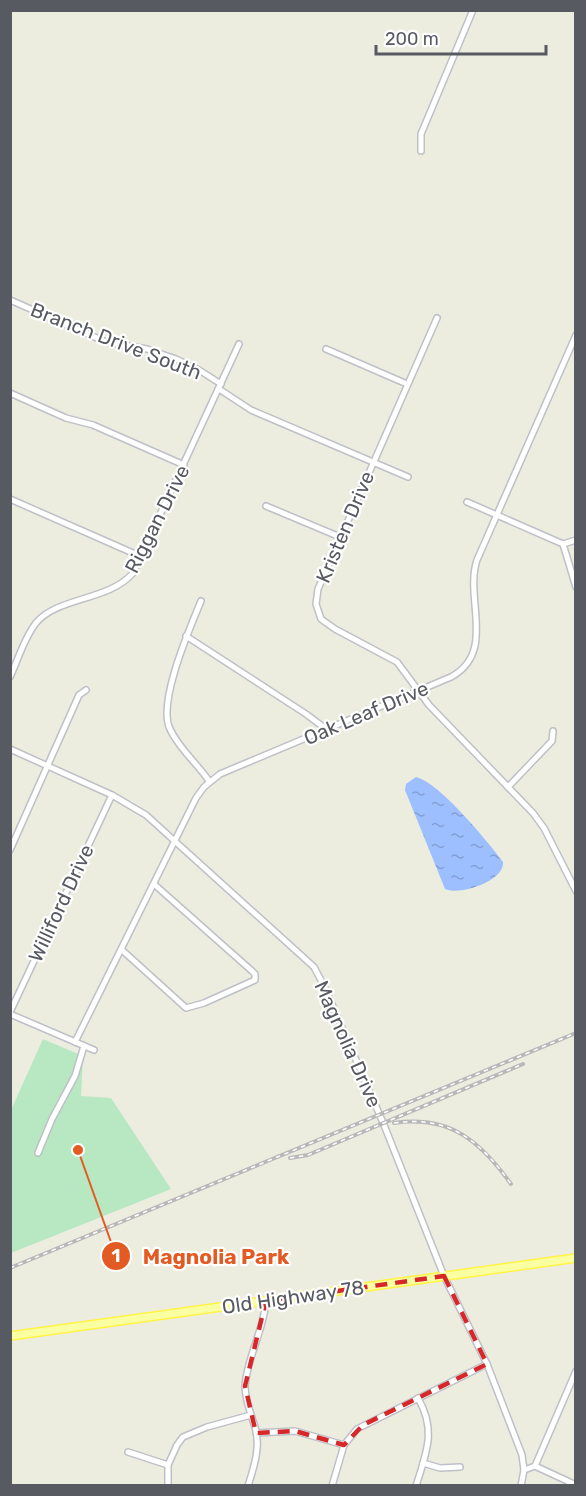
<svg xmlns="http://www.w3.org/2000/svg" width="586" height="1496" font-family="Rubik,sans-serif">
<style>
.park{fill:#b8e8c2}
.water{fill:url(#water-ripples)}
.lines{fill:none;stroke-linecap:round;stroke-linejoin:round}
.minor-casing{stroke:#bec0c8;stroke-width:8}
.major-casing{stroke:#fff346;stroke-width:10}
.minor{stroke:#fff;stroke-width:5}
.major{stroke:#faffa2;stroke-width:7}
.rail-casing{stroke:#b8b8b9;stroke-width:4}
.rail{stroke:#fff;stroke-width:1.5;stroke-dasharray:4.5;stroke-linecap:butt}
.marked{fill:none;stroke:#d62828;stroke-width:4.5;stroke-dasharray:12 8;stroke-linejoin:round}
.labels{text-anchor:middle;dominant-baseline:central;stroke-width:4.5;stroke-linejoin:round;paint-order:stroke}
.street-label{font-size:20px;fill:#585a62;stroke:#fff}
.leader{fill:none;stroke:#e35a23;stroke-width:2}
.callout-dot{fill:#e35a23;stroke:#fff;stroke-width:2}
.mark-label{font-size:18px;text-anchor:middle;font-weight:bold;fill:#fff}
.callout-label{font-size:21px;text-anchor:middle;font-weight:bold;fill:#e35a23;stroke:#fff;stroke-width:4.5;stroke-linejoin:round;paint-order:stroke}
</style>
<defs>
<pattern id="water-ripples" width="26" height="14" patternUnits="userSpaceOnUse" patternTransform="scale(1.5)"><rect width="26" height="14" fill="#9dbfff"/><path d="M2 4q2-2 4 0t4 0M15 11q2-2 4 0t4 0" fill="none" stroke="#839ed2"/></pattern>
</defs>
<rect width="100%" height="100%" fill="#ededdf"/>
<path class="park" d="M 43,1039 L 83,1056 L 81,1096 L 111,1098 L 171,1189 L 11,1253 L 11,1110 Z"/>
<path class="water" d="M 416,777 C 440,783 487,841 503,862 C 505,881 459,896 445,889 L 405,790 L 406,784 Z"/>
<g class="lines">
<g class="minor-casing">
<g id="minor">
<path d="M 421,151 L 421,134 L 473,10"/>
<path d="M 10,300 L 106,342 L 147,349 L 176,359 L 199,370 L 221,384"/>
<path d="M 437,318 L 318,589 L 316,604 L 321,619 L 335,629 L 397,662 L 429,705 L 533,813 L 544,828 L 576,891"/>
<path d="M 326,349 L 407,384"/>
<path d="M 219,389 L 251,410 L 408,477"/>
<path d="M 10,393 L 66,418 L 93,425 L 184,465"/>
<path d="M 10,499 L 142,557"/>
<path d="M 467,502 L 563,544"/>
<path d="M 266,506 L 340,537"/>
<path d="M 563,544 L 576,587"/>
<path d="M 563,544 L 576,540"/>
<path d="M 201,601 C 190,628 157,703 170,729 C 179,749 197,763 209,781"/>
<path d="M 186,636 L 306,714 L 326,729"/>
<path d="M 10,677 C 18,660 24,638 36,623 C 57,597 109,601 133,573 L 239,344"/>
<path d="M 10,749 L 112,795 L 146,815 L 314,967 L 325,988 L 384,1125 L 444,1276 L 487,1364 L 522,1455 L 524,1470 L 521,1486"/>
<path d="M 508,787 L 552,741 L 553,731"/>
<path d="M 10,850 L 79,695 L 86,690"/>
<path d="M 122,950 L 186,1008 L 204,1003 L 255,980 L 255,974 L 252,971 L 155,885"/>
<path d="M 10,1012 L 112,795"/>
<path d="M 10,1014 L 94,1050"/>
<path d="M 75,1042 L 196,798 L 204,787 L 220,774 L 451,677 C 497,652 464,598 477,560 L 576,335"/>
<path d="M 38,1153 L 52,1119 L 75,1076 L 84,1046"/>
<path d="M 256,1433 L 295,1431 L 344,1445"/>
<path d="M 128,1452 L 168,1465"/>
<path d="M 423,1463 L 440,1468 L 460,1467"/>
<path d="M 535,1466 L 576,1485"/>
<path d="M 524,1470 L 535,1466 L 576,1371"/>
<path d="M 168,1486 L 168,1465 L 177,1445 L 183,1437 L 207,1427 L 251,1415"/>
<path d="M 248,1486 C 254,1467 261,1446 255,1427 C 251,1414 245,1400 245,1386 C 247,1357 264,1330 266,1301"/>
<path d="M 332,1486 L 344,1445 L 357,1429 L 487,1364"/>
<path d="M 416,1486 C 426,1453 437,1431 418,1398"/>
</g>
</g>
<g class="major-casing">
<path id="major" d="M 10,1336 L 576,1258"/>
</g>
<use href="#minor" class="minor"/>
<use href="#major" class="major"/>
<g class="rail-casing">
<g id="rail">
<path d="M 394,1123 C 450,1115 480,1141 511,1184"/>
<path d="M 290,1158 L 308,1155 L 523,1064"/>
<path d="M 10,1268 L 576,1033"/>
</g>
</g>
<use href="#rail" class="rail"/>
</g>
<path class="marked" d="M 444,1276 L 487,1364 L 363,1425 L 344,1445 L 295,1431 L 256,1433 L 245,1386 L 266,1301 Z"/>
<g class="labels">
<g class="street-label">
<text transform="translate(116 341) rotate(21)">Branch Drive South</text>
<text transform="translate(157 519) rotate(-63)">Riggan Drive</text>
<text transform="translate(345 527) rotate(-67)">Kristen Drive</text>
<text transform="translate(366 713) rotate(-23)">Oak Leaf Drive</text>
<text transform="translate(61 903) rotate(-65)">Williford Drive</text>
<text transform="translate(348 1044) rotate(66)">Magnolia Drive</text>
<text transform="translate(293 1297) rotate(-8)">Old Highway 78</text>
</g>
</g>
<path class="leader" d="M78 1150L116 1256"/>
<g class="callout-dot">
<circle cx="78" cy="1150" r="6"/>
<circle cx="116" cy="1256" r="15"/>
</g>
<g class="mark-label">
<text x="116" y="1262">1</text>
</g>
<g class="callout-label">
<text x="216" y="1264">Magnolia Park</text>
</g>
<rect width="586" height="1496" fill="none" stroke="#585a62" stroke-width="24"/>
<path d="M376 45v9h170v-9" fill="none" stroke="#585a62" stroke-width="3"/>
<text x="385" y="45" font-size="18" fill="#585a62" stroke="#ffffff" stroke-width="4.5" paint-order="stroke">200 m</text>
</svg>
